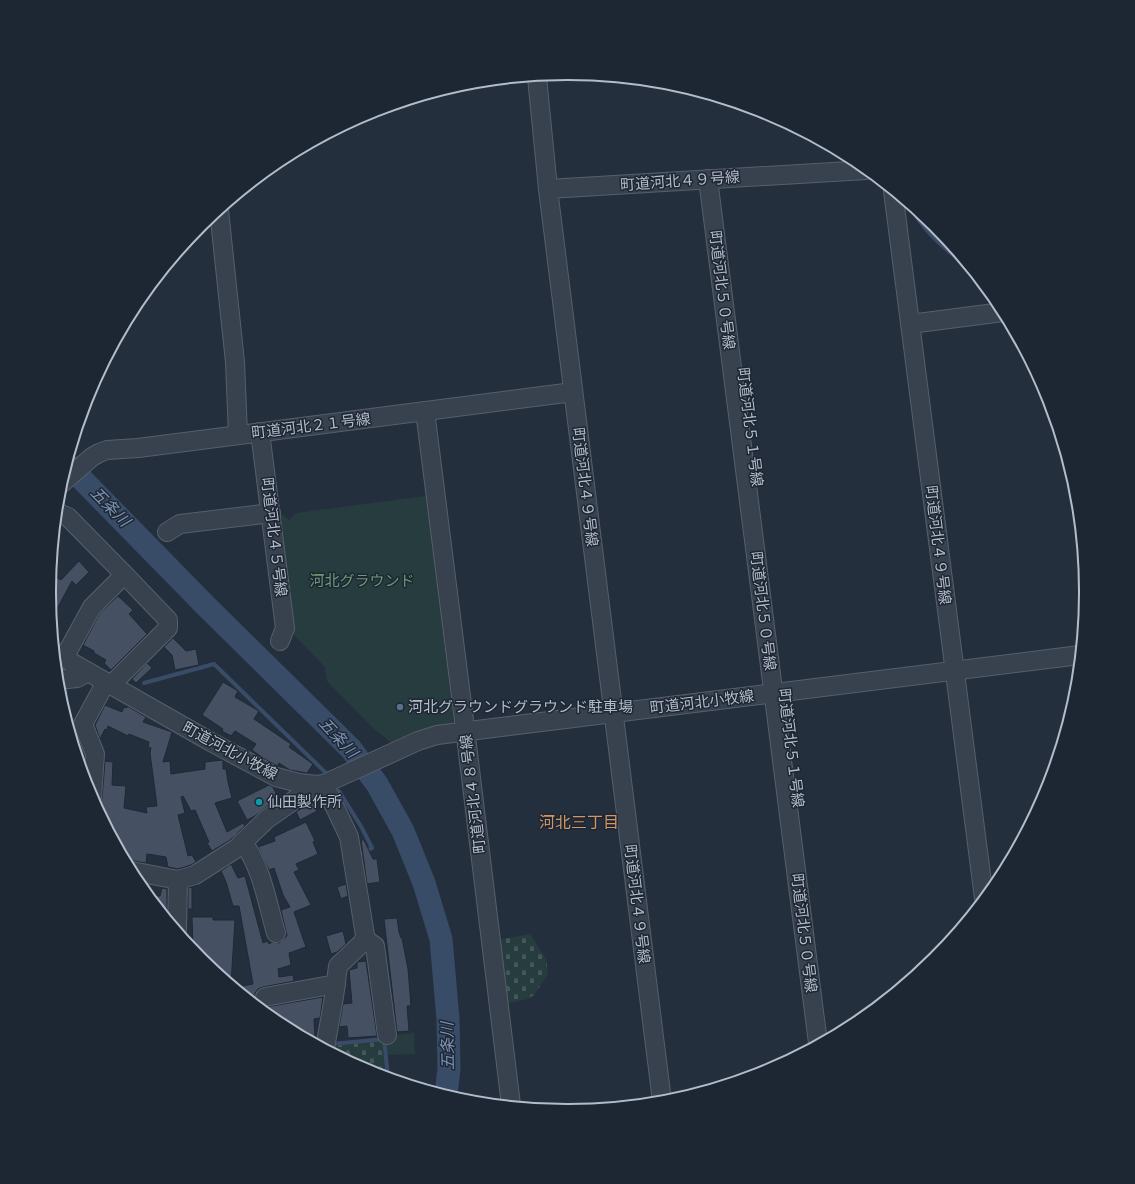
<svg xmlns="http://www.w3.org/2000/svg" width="1135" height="1184" font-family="Signika,'Noto Sans JP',sans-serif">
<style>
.green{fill:#263c3f}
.cemetery{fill:url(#cemetery-stones)}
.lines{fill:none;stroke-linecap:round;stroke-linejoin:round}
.stream{stroke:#394c67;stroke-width:4}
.river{stroke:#394c67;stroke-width:23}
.building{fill:#455162;stroke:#1f2835}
.minor-casing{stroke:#565f6c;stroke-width:20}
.minor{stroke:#38414e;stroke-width:18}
.service-dot{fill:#5c6f8a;stroke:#1d2633;stroke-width:1.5}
.culture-dot{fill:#0f9aa8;stroke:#1d2633;stroke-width:1.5}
.labels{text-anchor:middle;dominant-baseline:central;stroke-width:3;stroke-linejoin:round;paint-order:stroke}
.street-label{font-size:15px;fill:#b4bcc9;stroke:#1d2633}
.park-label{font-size:15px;fill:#6b9a76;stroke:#1d2633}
.poi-label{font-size:15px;fill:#b4bcc9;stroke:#1d2633;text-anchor:start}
.water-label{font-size:16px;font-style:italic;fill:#7c92b1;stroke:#1d2633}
.neighbourhood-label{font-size:16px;fill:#d59563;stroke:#1d2633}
.rim{fill:none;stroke:#b4bcc9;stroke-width:2}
</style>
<defs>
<pattern id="cemetery-stones" width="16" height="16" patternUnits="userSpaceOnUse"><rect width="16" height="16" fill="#263c3f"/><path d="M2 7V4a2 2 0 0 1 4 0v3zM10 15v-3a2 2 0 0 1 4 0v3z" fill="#435659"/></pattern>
</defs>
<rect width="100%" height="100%" fill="#242f3e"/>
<g class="green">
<path d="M 924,217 L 934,226 L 951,246 L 934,230 Z"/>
<path d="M 426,496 L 454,722 L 450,726 L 394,745 L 374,729 L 327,681 L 325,667 L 294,635 L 279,515 L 282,514 L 289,520 L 296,513 Z"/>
<path d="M 69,690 L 62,704 L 59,691 Z"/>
<path d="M 414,1033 L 415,1054 L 387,1055 L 385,1036 Z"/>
</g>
<g class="cemetery">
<path d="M 530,934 L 546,959 L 548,974 L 534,995 L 528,999 L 508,1003 L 500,941 L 502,939 Z"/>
<path d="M 383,1040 L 387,1076 L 369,1071 L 329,1050 L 330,1046 Z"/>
</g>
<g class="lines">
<g class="stream">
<path d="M 909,205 C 923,230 943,249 968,266"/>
<path d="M 144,683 L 214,664 L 327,774"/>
<path d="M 339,791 L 362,828 L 372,848 L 359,855 L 360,857"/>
<path d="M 332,1042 L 332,1044 L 384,1039 L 388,1077"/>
</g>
<path class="river" d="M 67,464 L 205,605 L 351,749 L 377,784 L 403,831 L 424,883 L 441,939 L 448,1019 L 449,1069 L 446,1094"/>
</g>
<g class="building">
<path d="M 79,561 L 89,572 L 76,585 L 72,581 L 52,618 L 49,592 L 51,575 L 61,580 Z"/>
<path d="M 118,596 L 133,610 L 129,614 L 147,634 L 111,670 L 104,663 L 106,660 L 94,653 L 94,651 L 83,645 L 100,613 Z"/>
<path d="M 173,638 L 186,651 L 196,649 L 199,665 L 175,670 L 172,655 L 164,647 Z"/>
<path d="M 147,663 L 152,668 L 136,683 L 132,679 Z"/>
<path d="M 223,682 L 238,691 L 235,697 L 259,711 L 254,719 L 291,744 L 289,747 L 313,764 L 307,773 L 290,770 L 279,763 L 277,766 L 263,758 L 252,750 L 256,744 L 235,731 L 231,736 L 222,731 L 223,729 L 202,715 Z"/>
<path d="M 105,705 L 122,712 L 124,707 L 127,708 L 127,706 L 146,717 L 143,722 L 172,732 L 163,762 L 170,761 L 171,774 L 205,769 L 205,762 L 223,760 L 223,769 L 226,769 L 228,782 L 232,798 L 215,803 L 227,832 L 243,823 L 245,826 L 230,840 L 212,851 L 207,843 L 209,842 L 195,810 L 191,811 L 183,796 L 181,797 L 185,813 L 178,815 L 188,856 L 192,855 L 196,862 L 191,865 L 178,869 L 168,867 L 166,857 L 147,854 L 146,863 L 134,861 L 127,862 L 98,809 L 99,805 L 102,798 L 105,761 L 113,762 L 112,785 L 126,786 L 124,808 L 147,813 L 146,807 L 157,806 L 150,753 L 151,748 L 148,747 L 149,742 L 129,734 L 128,736 L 108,726 L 107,730 L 105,729 L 100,739 L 95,725 Z"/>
<path d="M 269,785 L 273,787 L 278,798 L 255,816 L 247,820 L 237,801 Z"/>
<path d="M 312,801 L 317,811 L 300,820 L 296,812 Z"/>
<path d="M 306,822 L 315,841 L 313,842 L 318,854 L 296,864 L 299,870 L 294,872 L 311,905 L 294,912 L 306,947 L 289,953 L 291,965 L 278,969 L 279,977 L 293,975 L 294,981 L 263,987 L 258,989 L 255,993 L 255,998 L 257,1004 L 261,1007 L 266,1007 L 323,997 L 320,1018 L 314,1019 L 315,1038 L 307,1038 L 279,1023 L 236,987 L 253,984 L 239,906 L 233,906 L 226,882 L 221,871 L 231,864 L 238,878 L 245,876 L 263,943 L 267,941 L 269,944 L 272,942 L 279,943 L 287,936 L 281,910 L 290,907 L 283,895 L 274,868 L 269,870 L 258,847 L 275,841 L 274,837 Z"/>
<path d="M 361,840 L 364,840 L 373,859 L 377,859 L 380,882 L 367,884 Z"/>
<path d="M 346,884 L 348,896 L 341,899 L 337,887 Z"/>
<path d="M 192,887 L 192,909 L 188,909 L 188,888 Z"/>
<path d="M 162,888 L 167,889 L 167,909 L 160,908 L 150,896 L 160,896 Z"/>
<path d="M 192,917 L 213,917 L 213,920 L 235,920 L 231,984 L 201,959 L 193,949 Z"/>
<path d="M 397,918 L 399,932 L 401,938 L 402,938 L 408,969 L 411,1006 L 407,1006 L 409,1031 L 397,1032 L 384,919 Z"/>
<path d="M 343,931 L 346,944 L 337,952 L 331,954 L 326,936 Z"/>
<path d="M 366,961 L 377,1036 L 348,1038 L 347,1026 L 339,1027 L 343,1004 L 352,1003 L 349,970 L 357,968 L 357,962 Z"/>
</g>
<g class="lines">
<g class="minor-casing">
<g id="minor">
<path d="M 537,77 L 548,189"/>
<path d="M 708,179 L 818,1043"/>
<path d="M 893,191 L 984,898"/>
<path d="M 219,210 L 235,362 L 238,435"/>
<path d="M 910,324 L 1003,312"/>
<path d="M 425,411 L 462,704 L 511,1105"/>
<path d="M 260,432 L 285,628 L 280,641"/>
<path d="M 61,484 L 92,457 L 99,453 L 107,450 L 138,448 L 573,392"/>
<path d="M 57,512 L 68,517 L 122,572 L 120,579 L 92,607 L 64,658"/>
<path d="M 167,532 L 180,524 L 271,513"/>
<path d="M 55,653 L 211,742 L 276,777 L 299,783 L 317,785 L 324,784 L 418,741 L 437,735 L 1080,655"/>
<path d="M 58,680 L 77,678 L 88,672"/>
<path d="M 111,685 L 168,628 L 168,620 L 122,572"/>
<path d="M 324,784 L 349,837 L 365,935 L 363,942 L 338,966 L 334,997 L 325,1048"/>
<path d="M 92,797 L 95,754 L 83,724 L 106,682"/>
<path d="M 242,842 C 261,863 268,906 276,933"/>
<path d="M 132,871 L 178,880 L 195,875 L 237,848 L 267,819 L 303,794 L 309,788 L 310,785"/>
<path d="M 177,929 L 178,880"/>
<path d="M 365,939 L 375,946 L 387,1035"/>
<path d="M 265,997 L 336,984"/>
<path d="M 662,1101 L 548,189 L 866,170"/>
</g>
</g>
<use href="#minor" class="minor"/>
</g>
<circle class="service-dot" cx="400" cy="707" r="4"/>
<circle class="culture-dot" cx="259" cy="802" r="4"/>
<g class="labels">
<g class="street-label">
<text transform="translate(680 181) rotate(-4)">町道河北４９号線</text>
<text transform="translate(722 290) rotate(83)">町道河北５０号線</text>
<text transform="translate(311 426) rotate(-7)">町道河北２１号線</text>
<text transform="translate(750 427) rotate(83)">町道河北５１号線</text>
<text transform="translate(585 487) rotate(83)">町道河北４９号線</text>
<text transform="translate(274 537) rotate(83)">町道河北４５号線</text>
<text transform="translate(938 545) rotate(83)">町道河北４９号線</text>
<text transform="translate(763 611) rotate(83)">町道河北５０号線</text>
<text transform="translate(702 702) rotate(-7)">町道河北小牧線</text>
<text transform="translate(791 748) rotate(83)">町道河北５１号線</text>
<text transform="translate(230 751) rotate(28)">町道河北小牧線</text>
<text transform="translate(473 794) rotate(-97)">町道河北４８号線</text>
<text transform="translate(637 904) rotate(83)">町道河北４９号線</text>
<text transform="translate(804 933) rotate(83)">町道河北５０号線</text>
</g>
<g class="park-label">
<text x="362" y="581">河北グラウンド</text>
</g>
<g class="poi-label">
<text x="408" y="707">河北グラウンドグラウンド駐車場</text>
<text x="267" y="802">仙田製作所</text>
</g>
<g class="water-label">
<text transform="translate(110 507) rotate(45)">五条川</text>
<text transform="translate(338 738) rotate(47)">五条川</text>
<text transform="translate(448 1046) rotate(-91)">五条川</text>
</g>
<g class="neighbourhood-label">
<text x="579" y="823">河北三丁目</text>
</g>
</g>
<path d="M0 0H1135V1184H0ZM567 80H568A511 511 0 0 1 1079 591V593A511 511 0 0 1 568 1104H567A511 511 0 0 1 56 593V591A511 511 0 0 1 567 80Z" fill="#1d2633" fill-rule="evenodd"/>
<path class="rim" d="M567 80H568A511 511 0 0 1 1079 591V593A511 511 0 0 1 568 1104H567A511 511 0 0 1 56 593V591A511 511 0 0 1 567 80Z"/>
</svg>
